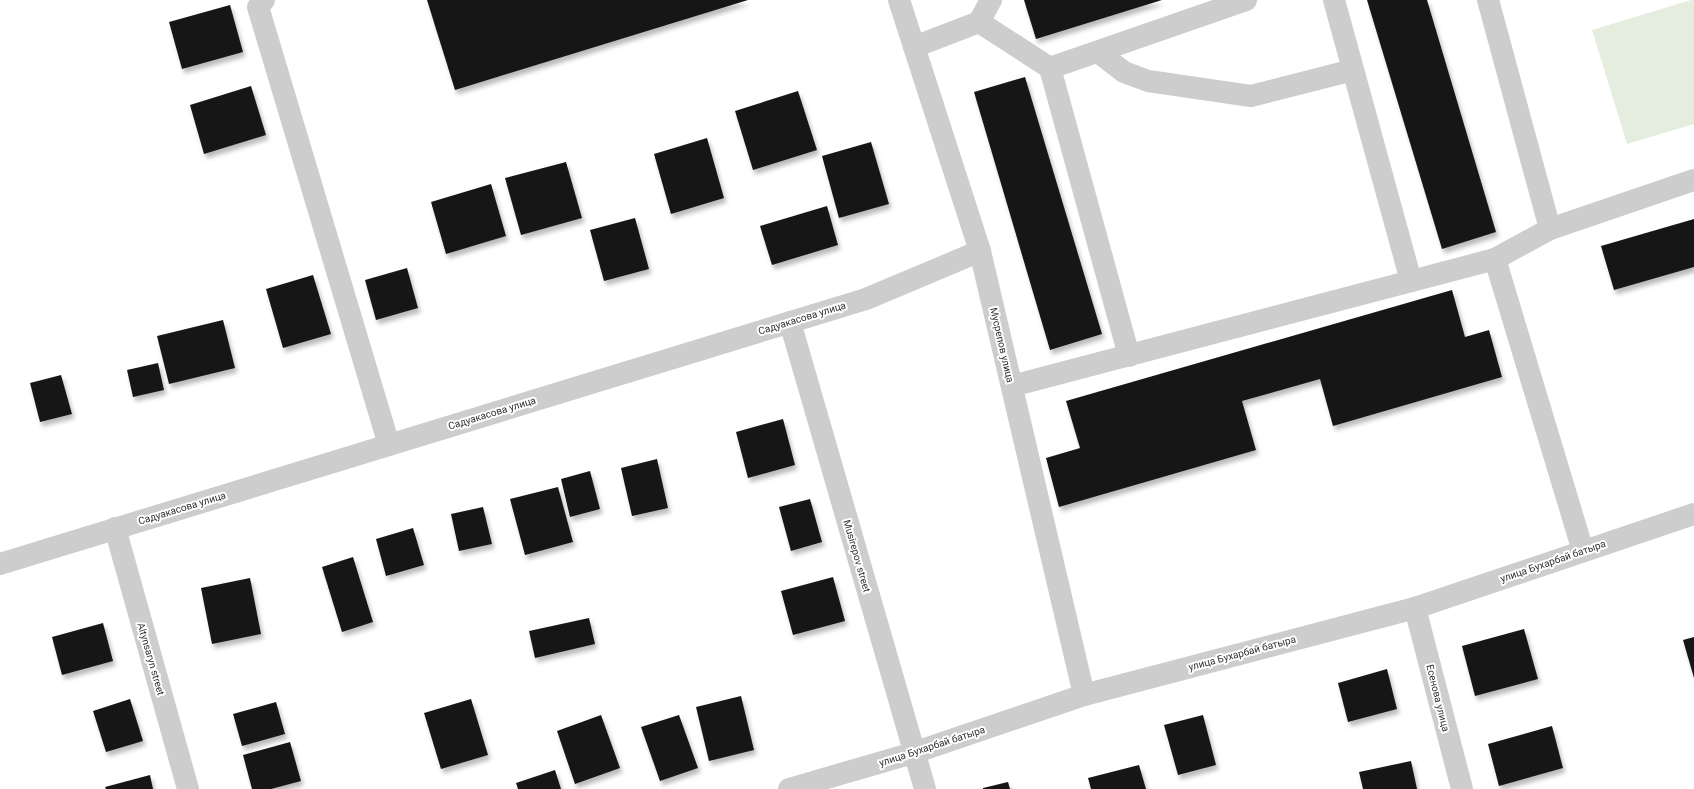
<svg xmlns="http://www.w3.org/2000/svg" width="1694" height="789" font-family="Roboto,sans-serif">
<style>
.green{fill:#e4edde}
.building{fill:#171717;filter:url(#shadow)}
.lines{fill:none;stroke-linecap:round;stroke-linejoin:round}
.minor{stroke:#cdcdcd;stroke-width:22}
.labels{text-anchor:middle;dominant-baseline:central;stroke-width:4;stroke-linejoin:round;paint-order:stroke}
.street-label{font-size:10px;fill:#303030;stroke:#fff}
</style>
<defs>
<filter id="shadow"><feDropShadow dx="2.5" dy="4.5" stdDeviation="2" flood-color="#0004"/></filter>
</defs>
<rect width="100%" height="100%" fill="#fff"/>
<path class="green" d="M 1691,0 L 1694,0 L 1694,124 L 1627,144 L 1592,30 Z"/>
<g class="building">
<path d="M 427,0 L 748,0 L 455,90 Z"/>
<path d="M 1024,0 L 1162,0 L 1036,39 Z"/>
<path d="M 1367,0 L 1427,0 L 1496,232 L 1442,249 Z"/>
<path d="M 230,5 L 243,52 L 182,69 L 169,22 Z"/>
<path d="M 1025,77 L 1102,334 L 1050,350 L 974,92 Z"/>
<path d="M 251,86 L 266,135 L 204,154 L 190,105 Z"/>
<path d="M 798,91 L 817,150 L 753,170 L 735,111 Z"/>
<path d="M 707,138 L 724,198 L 671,214 L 654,154 Z"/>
<path d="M 871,142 L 889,204 L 839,218 L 822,156 Z"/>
<path d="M 566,162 L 582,218 L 521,235 L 505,178 Z"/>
<path d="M 491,184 L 506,236 L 446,254 L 431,202 Z"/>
<path d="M 827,206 L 838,245 L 772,265 L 760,226 Z"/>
<path d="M 635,218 L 649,269 L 604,281 L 590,230 Z"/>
<path d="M 1694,219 L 1694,267 L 1614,290 L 1601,246 Z"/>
<path d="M 407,268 L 418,308 L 376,320 L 365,280 Z"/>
<path d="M 313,275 L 331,334 L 283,348 L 266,289 Z"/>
<path d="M 1452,290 L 1465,337 L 1489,330 L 1502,377 L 1333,426 L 1320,379 L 1242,401 L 1256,450 L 1059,507 L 1046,458 L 1080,448 L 1066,401 Z"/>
<path d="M 223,320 L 235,368 L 169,384 L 157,336 Z"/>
<path d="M 158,363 L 164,390 L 133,397 L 127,370 Z"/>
<path d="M 61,375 L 72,414 L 40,422 L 30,383 Z"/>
<path d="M 783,419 L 795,465 L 748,478 L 736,432 Z"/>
<path d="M 657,459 L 668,508 L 632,516 L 621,468 Z"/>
<path d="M 590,471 L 600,509 L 570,517 L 561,479 Z"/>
<path d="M 558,487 L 573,542 L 525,555 L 510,499 Z"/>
<path d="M 810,499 L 822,542 L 791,551 L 779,507 Z"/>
<path d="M 483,507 L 492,544 L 459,551 L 451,514 Z"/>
<path d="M 413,528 L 424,565 L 386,576 L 376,539 Z"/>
<path d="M 353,557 L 373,622 L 342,632 L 322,567 Z"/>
<path d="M 833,577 L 845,621 L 793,635 L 781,591 Z"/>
<path d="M 250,578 L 261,634 L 212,644 L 201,588 Z"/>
<path d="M 589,618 L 595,644 L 535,658 L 529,631 Z"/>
<path d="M 103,623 L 113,661 L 62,675 L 52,637 Z"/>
<path d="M 1524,629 L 1538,679 L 1475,696 L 1462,646 Z"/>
<path d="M 1694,637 L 1694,678 L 1683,640 Z"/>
<path d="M 1387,669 L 1397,709 L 1348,722 L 1338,683 Z"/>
<path d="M 741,696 L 754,750 L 709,761 L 696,707 Z"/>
<path d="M 130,699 L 143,741 L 106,752 L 93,711 Z"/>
<path d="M 471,699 L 488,755 L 441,769 L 424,713 Z"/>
<path d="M 276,702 L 285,734 L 242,746 L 233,714 Z"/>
<path d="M 601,715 L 620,768 L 575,784 L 557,731 Z"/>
<path d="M 679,715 L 698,768 L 660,781 L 641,727 Z"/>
<path d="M 1203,715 L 1216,765 L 1178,775 L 1164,725 Z"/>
<path d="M 1552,726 L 1563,768 L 1499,786 L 1488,744 Z"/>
<path d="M 290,742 L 301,781 L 271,789 L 252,789 L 243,755 Z"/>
<path d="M 1411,761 L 1417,789 L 1363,789 L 1359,772 Z"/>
<path d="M 1139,765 L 1146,789 L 1091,789 L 1088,778 Z"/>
<path d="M 555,770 L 561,789 L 518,789 L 516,783 Z"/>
<path d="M 150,775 L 153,789 L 106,789 L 105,787 Z"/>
<path d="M 1008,782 L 1010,789 L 983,789 L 983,788 Z"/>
</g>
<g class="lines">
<g class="minor">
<path d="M 264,0 L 258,7 L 389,445"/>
<path d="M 899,0 L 980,251 L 1084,695"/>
<path d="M 1334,0 L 1411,281"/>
<path d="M 1488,0 L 1550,229 L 1694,180"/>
<path d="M 979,22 L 1050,68 L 1246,0"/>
<path d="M 914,47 L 979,22 L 991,0"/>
<path d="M 1098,52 L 1124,72 L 1148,81 L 1251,96 L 1353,70"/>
<path d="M 1050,68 L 1129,356"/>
<path d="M 1550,229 L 1495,259 L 1583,551"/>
<path d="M 790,322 L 925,789"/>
<path d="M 1012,386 L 1495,259"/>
<path d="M 115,528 L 188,789"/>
<path d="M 0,564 L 866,299 L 980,251"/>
<path d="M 1415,608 L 1462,789"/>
<path d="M 789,789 L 913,753 L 1084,695 L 1415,608 L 1694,514"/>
</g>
</g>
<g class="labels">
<g class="street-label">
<text transform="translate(802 318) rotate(-17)">Садуакасова улица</text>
<text transform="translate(1002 345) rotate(77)">Мусрепов улица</text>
<text transform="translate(492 413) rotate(-17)">Садуакасова улица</text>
<text transform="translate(182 508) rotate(-17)">Садуакасова улица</text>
<text transform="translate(857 556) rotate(74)">Musirepov street</text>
<text transform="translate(1553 561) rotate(-19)">улица Бухарбай батыра</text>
<text transform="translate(1242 653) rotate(-15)">улица Бухарбай батыра</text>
<text transform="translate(151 659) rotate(74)">Altynsaryn street</text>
<text transform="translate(1438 698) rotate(76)">Есенова улица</text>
<text transform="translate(932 746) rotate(-18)">улица Бухарбай батыра</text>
</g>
</g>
</svg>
